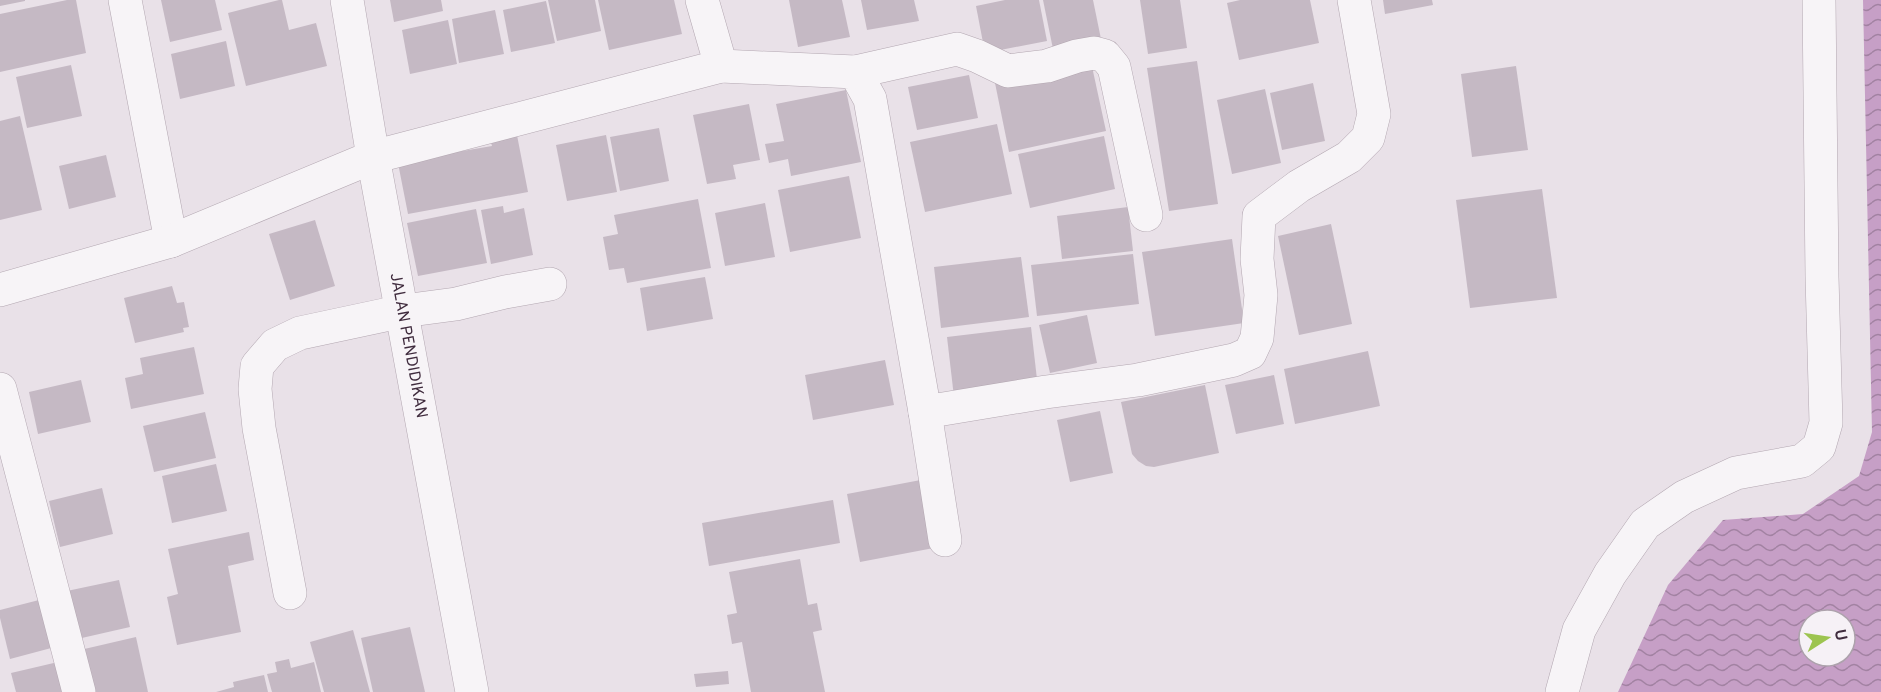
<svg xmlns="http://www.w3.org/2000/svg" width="1881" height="692" font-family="Overpass,sans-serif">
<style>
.water{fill:url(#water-waves);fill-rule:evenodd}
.building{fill:#c5b9c4}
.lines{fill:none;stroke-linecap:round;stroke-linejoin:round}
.minor-casing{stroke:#b3a7b1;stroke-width:34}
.minor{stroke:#f7f4f7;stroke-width:33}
.labels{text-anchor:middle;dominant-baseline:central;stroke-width:6;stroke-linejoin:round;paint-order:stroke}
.street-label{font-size:16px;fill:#3f2b3d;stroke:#f6f1f6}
</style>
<defs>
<pattern id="water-waves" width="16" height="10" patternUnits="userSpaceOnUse" patternTransform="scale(1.5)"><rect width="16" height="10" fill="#c69fc6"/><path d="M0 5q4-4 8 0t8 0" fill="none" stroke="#a282a2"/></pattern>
</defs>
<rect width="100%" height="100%" fill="#e9e1e8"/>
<path class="water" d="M 1863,0 L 1881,0 L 1881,692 L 1618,692 L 1668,585 L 1723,520 L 1803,514 L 1859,476 L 1872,432 ZM 1809,620 L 1845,620 L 1845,656 L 1809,656 Z"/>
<g class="building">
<path d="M 0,0 L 25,0 L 25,1 L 0,6 Z"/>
<path d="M 67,0 L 76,0 L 86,53 L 0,72 L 0,14 Z"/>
<path d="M 161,0 L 215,0 L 222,30 L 170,42 Z"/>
<path d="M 279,0 L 282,0 L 289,30 L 316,23 L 327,66 L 246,86 L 228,13 Z"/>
<path d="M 390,0 L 441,0 L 443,11 L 394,22 Z"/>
<path d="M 548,0 L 595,0 L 601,31 L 557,41 Z"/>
<path d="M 598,0 L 674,0 L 682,34 L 609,50 Z"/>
<path d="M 789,0 L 842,0 L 850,37 L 798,47 Z"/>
<path d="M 861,0 L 914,0 L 919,21 L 867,30 Z"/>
<path d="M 1005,0 L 1039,0 L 1047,41 L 985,53 L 976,6 Z"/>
<path d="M 1043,0 L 1093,0 L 1101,39 L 1053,49 Z"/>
<path d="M 1140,0 L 1180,0 L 1187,48 L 1148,54 Z"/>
<path d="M 1240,0 L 1310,0 L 1319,43 L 1239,60 L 1227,3 Z"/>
<path d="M 1383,0 L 1432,0 L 1433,5 L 1385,14 Z"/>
<path d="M 546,1 L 555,43 L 511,52 L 503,10 Z"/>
<path d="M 495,10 L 504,54 L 459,63 L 452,19 Z"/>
<path d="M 448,20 L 457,64 L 410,74 L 402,30 Z"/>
<path d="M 226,41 L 235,86 L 180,99 L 171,54 Z"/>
<path d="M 1197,61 L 1218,204 L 1169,211 L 1147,68 Z"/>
<path d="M 1091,62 L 1106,131 L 1009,152 L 995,83 Z"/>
<path d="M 71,65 L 82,116 L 27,128 L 16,77 Z"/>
<path d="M 1516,66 L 1528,150 L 1472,157 L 1461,74 Z"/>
<path d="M 969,75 L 978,118 L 917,130 L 908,87 Z"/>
<path d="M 1313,83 L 1325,141 L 1282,150 L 1270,93 Z"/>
<path d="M 1265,89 L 1281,163 L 1232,174 L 1217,100 Z"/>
<path d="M 846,90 L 861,162 L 791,176 L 788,159 L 769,163 L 765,144 L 784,141 L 776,104 Z"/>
<path d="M 749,104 L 760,160 L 733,165 L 736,179 L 707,184 L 693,115 Z"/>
<path d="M 20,116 L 42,210 L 0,220 L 0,121 Z"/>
<path d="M 997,124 L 1012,194 L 925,212 L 910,142 Z"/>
<path d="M 659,128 L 669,181 L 620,191 L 610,137 Z"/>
<path d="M 516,130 L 528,192 L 408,214 L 396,153 L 439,155 L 492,146 L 489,135 Z"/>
<path d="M 606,135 L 617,192 L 567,201 L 556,145 Z"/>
<path d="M 1104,136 L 1115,189 L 1030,208 L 1018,154 Z"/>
<path d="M 106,155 L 116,197 L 69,209 L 59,166 Z"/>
<path d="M 849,176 L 861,238 L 790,252 L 778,190 Z"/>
<path d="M 1542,189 L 1557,298 L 1470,308 L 1456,200 Z"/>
<path d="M 698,199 L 711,268 L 627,283 L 624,268 L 609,270 L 603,237 L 618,234 L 614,215 Z"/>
<path d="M 765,203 L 775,257 L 725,266 L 715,213 Z"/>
<path d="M 503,206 L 504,213 L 524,208 L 533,255 L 491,264 L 481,210 Z"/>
<path d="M 1128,207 L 1133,251 L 1062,259 L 1057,216 Z"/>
<path d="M 476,209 L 487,263 L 418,276 L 407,223 Z"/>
<path d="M 315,220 L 335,286 L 290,300 L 269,234 Z"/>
<path d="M 1331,224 L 1352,324 L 1299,335 L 1278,236 Z"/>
<path d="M 1232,239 L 1244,323 L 1155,336 L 1142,252 Z"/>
<path d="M 1133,254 L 1139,304 L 1037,316 L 1031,265 Z"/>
<path d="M 1021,257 L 1029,317 L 941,328 L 934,267 Z"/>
<path d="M 705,277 L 713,319 L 647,331 L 640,288 Z"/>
<path d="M 172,286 L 177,303 L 184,302 L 189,327 L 183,328 L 184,332 L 135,343 L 124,298 Z"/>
<path d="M 1087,315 L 1097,363 L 1050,373 L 1039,325 Z"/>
<path d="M 1031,327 L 1038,388 L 954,397 L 947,337 Z"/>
<path d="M 194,347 L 204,394 L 131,409 L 125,378 L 143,374 L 140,358 Z"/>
<path d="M 1368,351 L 1380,406 L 1295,424 L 1284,369 Z"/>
<path d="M 885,360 L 894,405 L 813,420 L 805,375 Z"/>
<path d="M 1274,375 L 1284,424 L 1236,434 L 1225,385 Z"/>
<path d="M 81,380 L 91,422 L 38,434 L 29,392 Z"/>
<path d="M 1205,385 L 1219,453 L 1154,467 L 1146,466 L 1138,461 L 1132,454 L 1121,402 Z"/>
<path d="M 1100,411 L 1113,473 L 1070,482 L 1057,420 Z"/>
<path d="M 205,412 L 216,458 L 154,472 L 143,426 Z"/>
<path d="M 216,464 L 227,511 L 172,523 L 162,476 Z"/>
<path d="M 926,479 L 939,547 L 860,562 L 847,494 Z"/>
<path d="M 102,488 L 113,534 L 60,547 L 49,501 Z"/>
<path d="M 833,500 L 840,543 L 709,566 L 702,523 Z"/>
<path d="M 249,532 L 254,560 L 228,566 L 241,632 L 177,645 L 167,597 L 178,594 L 168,549 Z"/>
<path d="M 800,559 L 808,605 L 817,603 L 822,630 L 813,632 L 825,692 L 751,692 L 742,642 L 732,644 L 727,615 L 737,613 L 729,572 Z"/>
<path d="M 119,580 L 130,627 L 73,640 L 62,592 Z"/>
<path d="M 43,599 L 55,647 L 10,659 L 0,618 L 0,610 Z"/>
<path d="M 410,627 L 425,692 L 373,692 L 361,638 Z"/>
<path d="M 353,630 L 370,692 L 324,692 L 310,642 Z"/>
<path d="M 136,637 L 148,692 L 90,692 L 80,650 Z"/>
<path d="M 289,659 L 291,668 L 314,662 L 321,692 L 272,692 L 267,674 L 277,672 L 275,662 Z"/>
<path d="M 58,662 L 66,692 L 16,692 L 11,673 Z"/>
<path d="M 728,671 L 729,684 L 696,687 L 694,674 Z"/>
<path d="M 264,675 L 268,692 L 216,692 L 234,687 L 233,682 Z"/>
</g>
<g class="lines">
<g class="minor-casing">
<g id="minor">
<path d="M 125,0 L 171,241"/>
<path id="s1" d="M 347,0 L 373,157 L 472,692"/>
<path d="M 721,66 L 855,72 L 870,99 L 925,412 L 1046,392 L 1138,380 L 1234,360 L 1250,353 L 1257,338 L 1261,295 L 1257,259 L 1259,216 L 1299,186 L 1349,157 L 1368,138 L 1374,114 L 1354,0"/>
<path d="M 855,72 L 957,49 L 977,56 L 1008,71 L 1047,66 L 1077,56 L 1094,53 L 1105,56 L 1114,67 L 1146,215"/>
<path d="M 0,290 L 171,241 L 373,157 L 721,66 L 702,0"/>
<path d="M 0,389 L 79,692"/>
<path d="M 925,412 L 945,540"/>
<path d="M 290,593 L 259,428 L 255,389 L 257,366 L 275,345 L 300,333 L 403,311 L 456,304 L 505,292 L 550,284"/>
<path d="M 1562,692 L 1579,630 L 1610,574 L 1645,524 L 1684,497 L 1736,473 L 1802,461 L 1819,447 L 1826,423 L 1822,277 L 1819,0"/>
</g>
</g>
<use href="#minor" class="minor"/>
</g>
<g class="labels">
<g class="street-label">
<text stroke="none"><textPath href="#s1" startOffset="351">JALAN PENDIDIKAN</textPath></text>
</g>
</g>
<g transform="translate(1827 638) rotate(78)"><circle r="28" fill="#f6f1f6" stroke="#ada2ac" stroke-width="1.5"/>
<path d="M0-4.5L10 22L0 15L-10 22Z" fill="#9dc450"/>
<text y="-9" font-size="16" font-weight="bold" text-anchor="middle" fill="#3f2b3d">U</text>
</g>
</svg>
